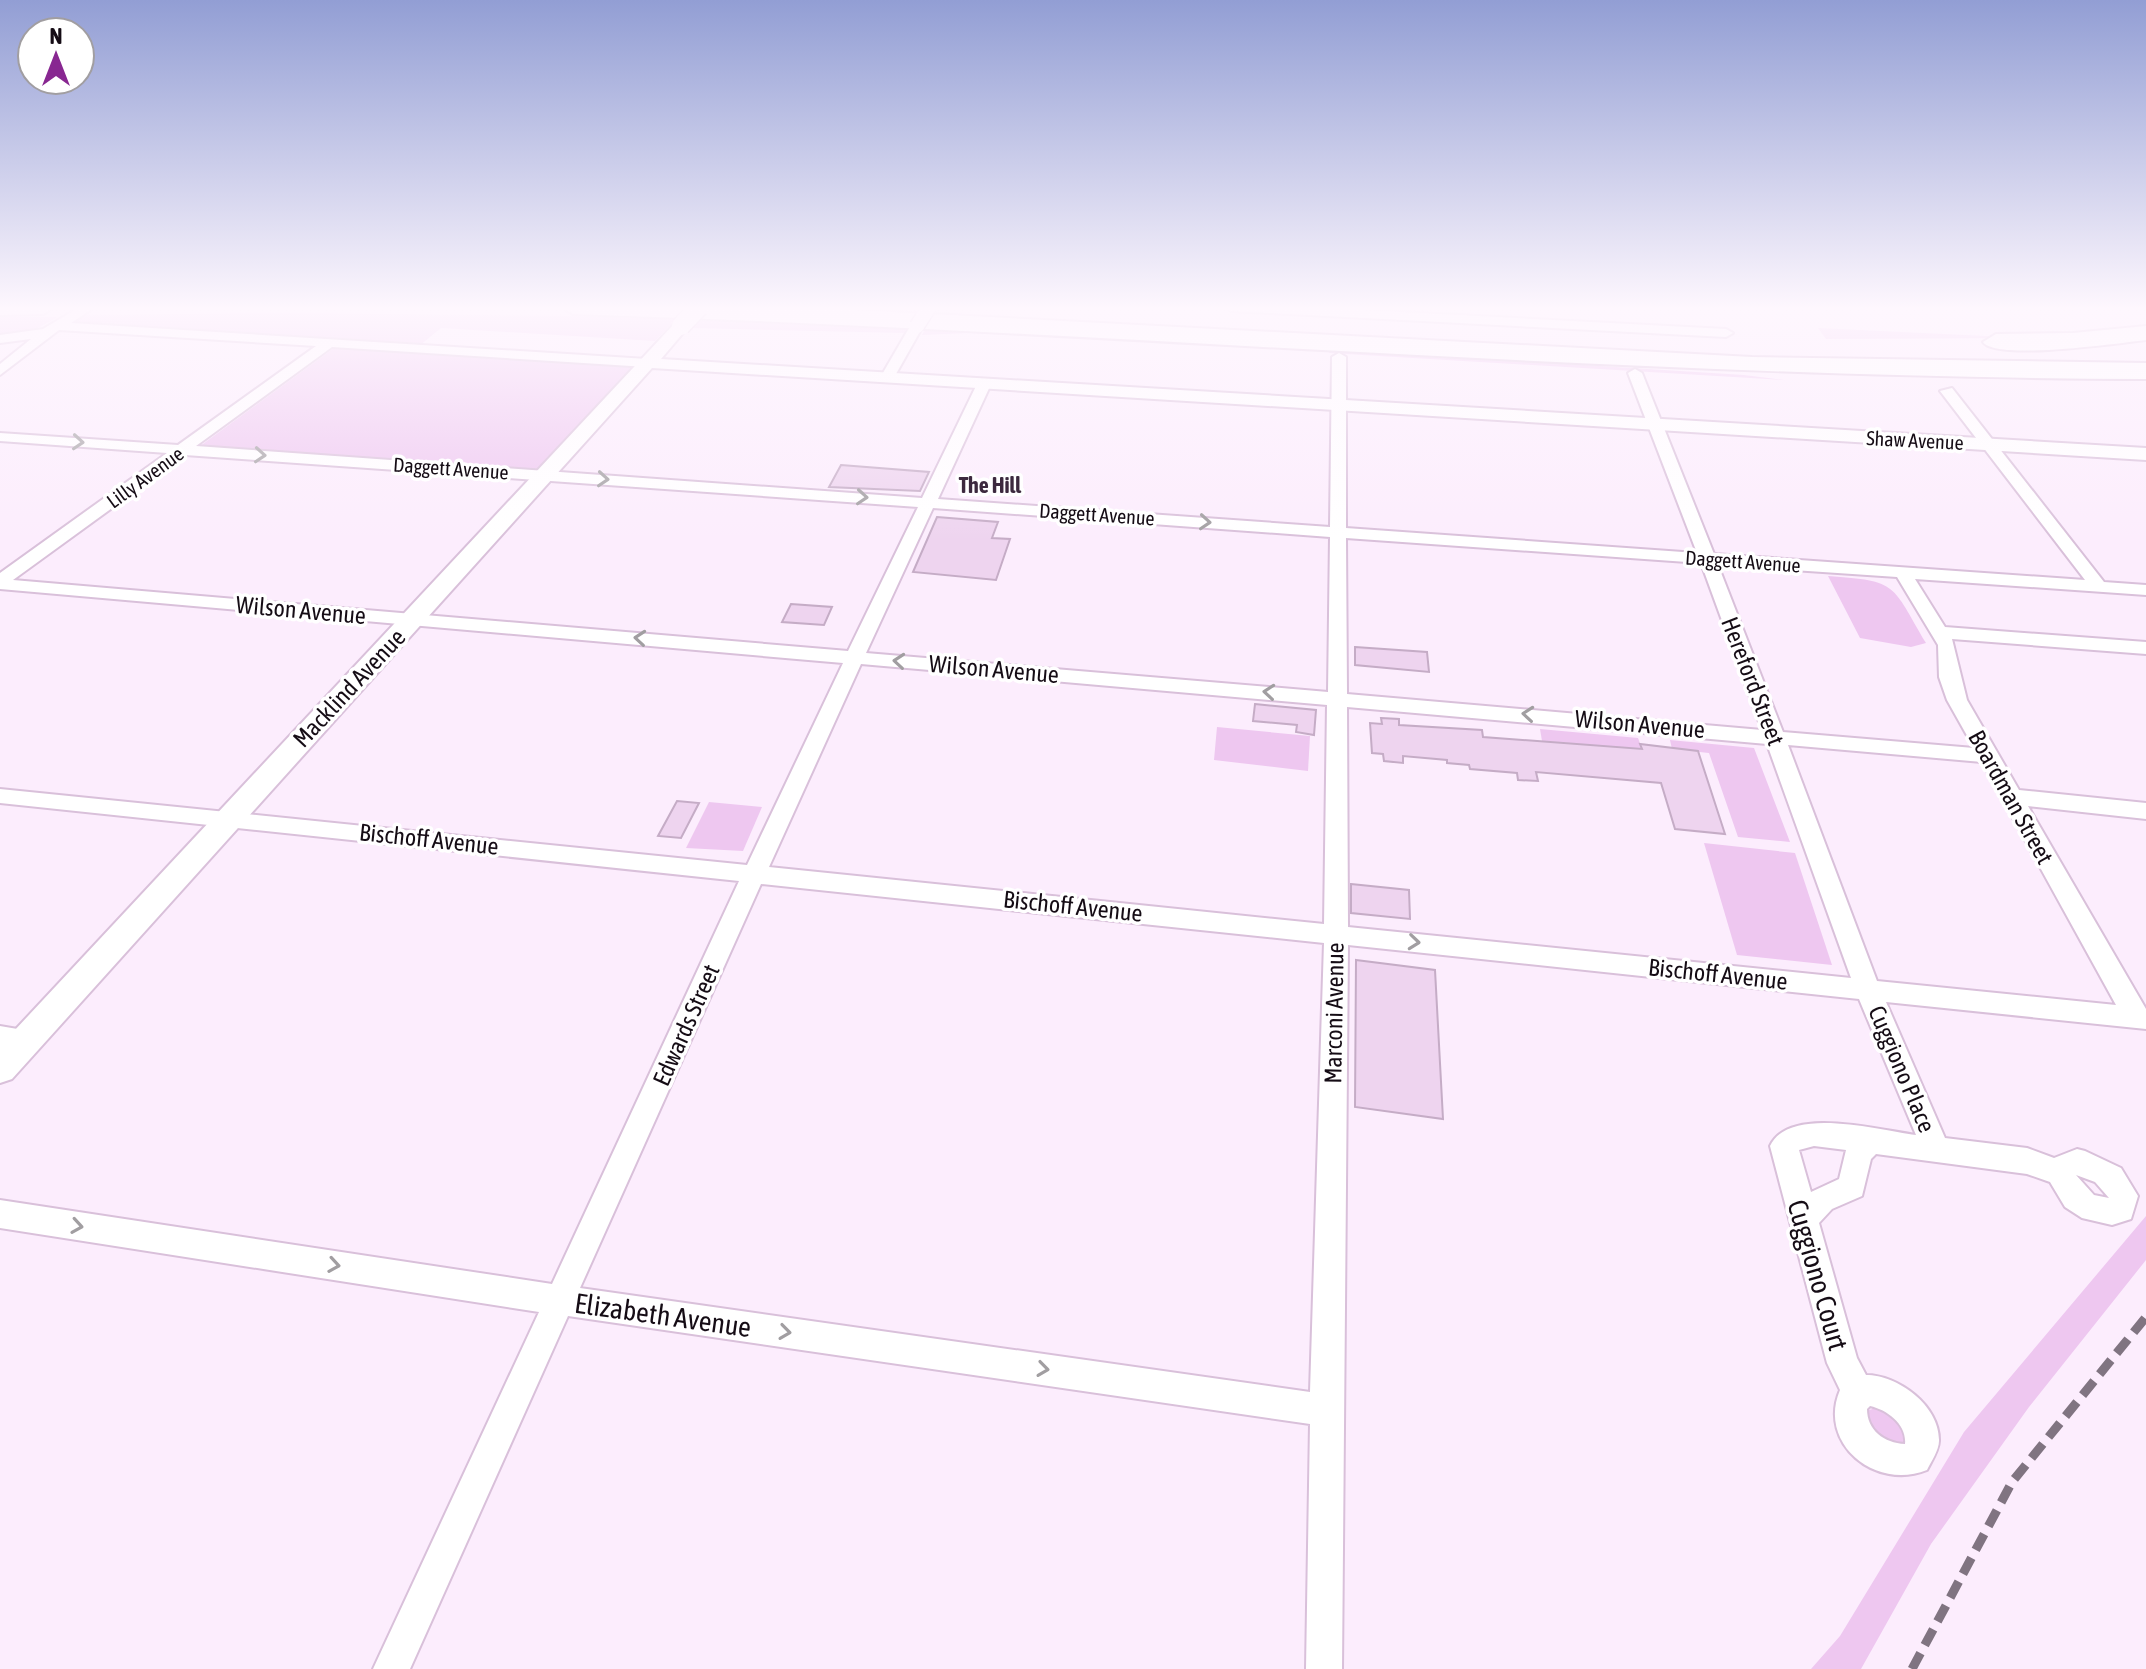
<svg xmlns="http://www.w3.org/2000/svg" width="2146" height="1669" font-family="'Asap Condensed',sans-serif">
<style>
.green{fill:#eec7f0}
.building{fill:#eed4ef;stroke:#c5acc6;stroke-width:2}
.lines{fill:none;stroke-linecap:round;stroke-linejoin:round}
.minor-casing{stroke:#d9c0da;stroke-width:4}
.tertiary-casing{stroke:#d9c0da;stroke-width:4}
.motorway-casing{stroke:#d9c0da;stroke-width:4}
.minor{fill:#fff;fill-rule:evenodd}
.tertiary{fill:#fff;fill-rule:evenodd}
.motorway{fill:#fff;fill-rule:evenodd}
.rail{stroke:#807481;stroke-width:9;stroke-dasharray:18 9;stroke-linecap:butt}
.minor-bridge-casing{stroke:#d9c0da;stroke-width:17;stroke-linecap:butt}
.tertiary-bridge-casing{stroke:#d9c0da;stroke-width:21;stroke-linecap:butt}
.minor-bridge{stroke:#fff;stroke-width:14}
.tertiary-bridge{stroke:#fff;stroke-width:18}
.oneway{stroke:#a19ea1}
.labels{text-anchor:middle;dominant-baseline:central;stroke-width:7;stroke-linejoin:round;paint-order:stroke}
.far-street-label{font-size:20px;fill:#150c15;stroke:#fff}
.far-neighbourhood-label{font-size:22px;font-weight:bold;fill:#3c293e;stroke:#fff}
.street-label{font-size:24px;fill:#150c15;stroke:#fff}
.near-street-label{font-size:28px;fill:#150c15;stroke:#fff}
</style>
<rect width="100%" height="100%" fill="#fcedfd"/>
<g class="green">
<path d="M 282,313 L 678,317 L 655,341 L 441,328 L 419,346 L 79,325 L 77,321 L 86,315 Z"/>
<path d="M 0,317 L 58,317 L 32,331 L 0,336 Z"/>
<path d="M 702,317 L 909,326 L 904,333 L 692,328 Z"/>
<path d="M 927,326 L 1269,348 L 969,333 L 922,335 Z"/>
<path d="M 1818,328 L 2028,338 L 1826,339 Z"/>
<path d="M 334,348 L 630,366 L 633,368 L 541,467 L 535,469 L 200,446 Z"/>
<path d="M 1328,349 L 1744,375 L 1784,380 L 1329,353 Z"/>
<path d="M 1828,576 C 1899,581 1891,584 1926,643 L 1911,647 L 1860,638 Z"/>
<path d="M 1217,727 L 1310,736 L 1308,771 L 1214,760 Z"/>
<path d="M 1540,729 L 1638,738 L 1642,749 L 1542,741 Z"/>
<path d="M 1670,740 L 1754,748 L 1790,842 L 1738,837 L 1709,753 L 1672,749 Z"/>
<path d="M 709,802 L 762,807 L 743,851 L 686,848 Z"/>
<path d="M 1704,843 L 1795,853 L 1832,965 L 1737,955 Z"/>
<path d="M 2146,1216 L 2146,1260 L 2029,1407 L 1931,1544 L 1861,1669 L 1811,1669 L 1840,1636 L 1964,1432 Z"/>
<path d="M 1879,1407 L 1903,1423 L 1906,1440 L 1899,1446 L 1873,1434 L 1867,1415 L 1869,1410 Z"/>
</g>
<g class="building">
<path d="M 841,465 L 929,472 L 920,491 L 829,487 Z"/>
<path d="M 937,517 L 998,522 L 992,538 L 1010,539 L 996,580 L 913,572 Z"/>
<path d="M 791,604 L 832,607 L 824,625 L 782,622 Z"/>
<path d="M 1355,647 L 1427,652 L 1429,672 L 1355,665 Z"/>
<path d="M 1255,704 L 1316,710 L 1314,735 L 1296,732 L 1297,725 L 1253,721 Z"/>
<path d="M 1381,718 L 1399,719 L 1399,725 L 1482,730 L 1483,737 L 1642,749 L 1640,744 L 1698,751 L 1725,834 L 1675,829 L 1661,783 L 1536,772 L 1538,781 L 1518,780 L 1517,773 L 1470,769 L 1469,765 L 1447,763 L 1447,760 L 1403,756 L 1403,763 L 1384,761 L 1383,754 L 1372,753 L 1370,723 L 1382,724 Z"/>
<path d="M 677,801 L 699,803 L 681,838 L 658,836 Z"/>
<path d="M 1351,884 L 1409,890 L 1410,919 L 1351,913 Z"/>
<path d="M 1356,960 L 1435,970 L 1443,1119 L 1355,1107 Z"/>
</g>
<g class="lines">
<g class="minor-casing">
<g id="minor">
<path d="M 80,307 L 95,307 L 71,323 L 647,359 L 654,363 L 647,367 L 332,347 L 196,446 L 922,498 L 977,384 L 984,380 L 991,384 L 938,499 L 1330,527 L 1332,357 L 1339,353 L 1346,357 L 1346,528 L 1697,553 L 1628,373 L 1635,369 L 1642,373 L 1714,554 L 2085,580 L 1940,391 L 1952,388 L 2104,582 L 2146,585 L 2146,595 L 1915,579 L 1945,627 L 2146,642 L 2146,654 L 1952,639 L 1967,700 L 2019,790 L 2146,803 L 2146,819 L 2028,806 L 2146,1009 L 2146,1029 L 1886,1002 L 1945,1138 L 2027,1148 L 2054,1158 L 2077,1149 L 2085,1151 L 2121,1168 L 2138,1196 L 2131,1219 L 2112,1225 L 2082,1218 L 2065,1207 L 2050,1182 L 2027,1174 L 1876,1154 L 1871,1159 L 1862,1196 L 1832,1209 L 1819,1223 L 1857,1358 L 1866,1375 C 1898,1375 1940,1406 1939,1441 C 1939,1450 1931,1462 1927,1470 C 1876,1491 1817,1444 1840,1390 L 1827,1363 L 1770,1146 C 1789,1105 1879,1130 1916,1135 L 1859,999 L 1348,945 L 1342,1669 L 1306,1669 L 1310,1424 L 568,1316 L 410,1669 L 373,1669 L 539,1312 L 0,1228 L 0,1200 L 552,1284 L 739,881 L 0,803 L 0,789 L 747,865 L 843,663 L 0,589 L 0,573 L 167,453 L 0,441 L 0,433 L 178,445 L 316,346 L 59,330 L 0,375 L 0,364 L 31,339 L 0,343 L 0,335 L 43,329 ZM 185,455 L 918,507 L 848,651 L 13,580 ZM 933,508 L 1330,537 L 1328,692 L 866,653 ZM 1346,538 L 1701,563 L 1762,730 L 1347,694 ZM 1718,565 L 1897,577 L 1938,645 L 1939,677 L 1947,700 L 1974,748 L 1783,732 ZM 861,664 L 1327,705 L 1324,924 L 769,867 ZM 1347,707 L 1767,744 L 1851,978 L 1348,927 ZM 1788,745 L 1982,762 L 2116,1005 L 1877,981 ZM 761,884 L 1324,943 L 1310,1392 L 580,1288 ZM 1814,1146 L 1846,1150 L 1839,1179 L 1811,1192 L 1799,1150 ZM 2076,1175 L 2095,1182 L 2109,1198 L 2094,1195 ZM 1870,1406 C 1888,1410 1907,1425 1905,1444 C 1884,1443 1867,1430 1867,1409 Z"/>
<path d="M 1225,307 L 1305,307 L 1726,329 L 1733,333 L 1726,337 L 1231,311 Z"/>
<path d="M 912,323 L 923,326 L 892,381 L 882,381 L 880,378 Z"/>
<path d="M 0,1026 L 35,1032 L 39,1040 L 35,1048 L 26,1051 L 0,1048 Z"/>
</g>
</g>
<g class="tertiary-casing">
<path id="tertiary" d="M 681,321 L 689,326 L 661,359 L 2146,448 L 2146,460 L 652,368 L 12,1079 L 0,1083 L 0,1046 L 675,323 Z"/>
</g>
<g class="motorway-casing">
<g id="motorway">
<path d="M 0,307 L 55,307 L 43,314 L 0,315 Z"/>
<path d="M 561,307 L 796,307 L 1752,357 L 2146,363 L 2146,379 C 1621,377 1098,331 573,314 Z"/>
<path d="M 2146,326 L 2146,340 C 2120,343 1996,361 1983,342 L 1996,334 L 2073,333 Z"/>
</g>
</g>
<use href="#minor" class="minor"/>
<use href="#tertiary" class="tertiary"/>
<use href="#motorway" class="motorway"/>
<path class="rail" d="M 1912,1669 L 2012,1482 L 2146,1317"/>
<g class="minor-bridge-casing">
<path id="minor-bridge" d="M 917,326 L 929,307"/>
</g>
<g class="tertiary-bridge-casing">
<path id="tertiary-bridge" d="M 681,326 L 699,307"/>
</g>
<use href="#minor-bridge" class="minor-bridge"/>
<use href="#tertiary-bridge" class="tertiary-bridge"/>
</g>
<defs><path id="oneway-chevron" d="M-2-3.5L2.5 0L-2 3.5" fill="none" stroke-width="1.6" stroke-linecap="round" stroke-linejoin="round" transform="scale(2)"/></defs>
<g class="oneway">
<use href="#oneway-chevron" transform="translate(78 442) rotate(4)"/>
<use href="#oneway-chevron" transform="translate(260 455) rotate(4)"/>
<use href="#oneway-chevron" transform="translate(603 479) rotate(4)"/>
<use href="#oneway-chevron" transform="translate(862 497) rotate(4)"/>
<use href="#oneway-chevron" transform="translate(1205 522) rotate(4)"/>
<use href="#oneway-chevron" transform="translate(640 638) rotate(-175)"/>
<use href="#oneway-chevron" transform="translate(899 661) rotate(-175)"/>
<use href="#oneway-chevron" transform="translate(1269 692) rotate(-175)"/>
<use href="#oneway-chevron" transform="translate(1528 714) rotate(-175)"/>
<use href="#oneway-chevron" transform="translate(1414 942) rotate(6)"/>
<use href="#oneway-chevron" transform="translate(77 1226) rotate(9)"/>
<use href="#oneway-chevron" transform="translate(334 1265) rotate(9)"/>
<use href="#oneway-chevron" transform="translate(785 1332) rotate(8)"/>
<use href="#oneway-chevron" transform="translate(1043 1369) rotate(8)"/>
</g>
<linearGradient id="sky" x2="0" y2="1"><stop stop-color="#929ed4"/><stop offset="0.57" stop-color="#fef7fe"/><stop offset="1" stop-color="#fef7fe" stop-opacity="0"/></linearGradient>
<rect width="2146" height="541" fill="url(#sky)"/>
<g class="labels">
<g class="far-street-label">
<text transform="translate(1915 440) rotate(3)">Shaw Avenue</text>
<text transform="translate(451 468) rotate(4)">Daggett Avenue</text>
<text transform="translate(145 477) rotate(-36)">Lilly Avenue</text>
<text transform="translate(1097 514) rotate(4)">Daggett Avenue</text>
<text transform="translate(1743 561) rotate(4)">Daggett Avenue</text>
</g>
<g class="far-neighbourhood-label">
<text x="990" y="485">The Hill</text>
</g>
<g class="street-label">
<text transform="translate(301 610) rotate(5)">Wilson Avenue</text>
<text transform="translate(994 669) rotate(5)">Wilson Avenue</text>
<text transform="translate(1753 681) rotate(69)">Hereford Street</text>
<text transform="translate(349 688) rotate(-47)">Macklind Avenue</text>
<text transform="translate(1640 724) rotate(5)">Wilson Avenue</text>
<text transform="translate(2011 797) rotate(61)">Boardman Street</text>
<text transform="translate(429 839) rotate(6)">Bischoff Avenue</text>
<text transform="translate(1073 906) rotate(6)">Bischoff Avenue</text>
<text transform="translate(1718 974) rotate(6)">Bischoff Avenue</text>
<text transform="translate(1334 1013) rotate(-89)">Marconi Avenue</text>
<text transform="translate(686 1025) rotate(-66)">Edwards Street</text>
<text transform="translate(1902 1069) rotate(67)">Cuggiono Place</text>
</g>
<g class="near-street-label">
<text transform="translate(1818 1275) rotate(74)">Cuggiono Court</text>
<text transform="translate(663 1315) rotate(8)">Elizabeth Avenue</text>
</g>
</g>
<g transform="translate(56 56)"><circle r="38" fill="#ffffff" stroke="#a19ea1" stroke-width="2"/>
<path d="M0-6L14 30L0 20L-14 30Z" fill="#882791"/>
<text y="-12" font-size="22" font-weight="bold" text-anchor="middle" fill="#150c15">N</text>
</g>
</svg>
